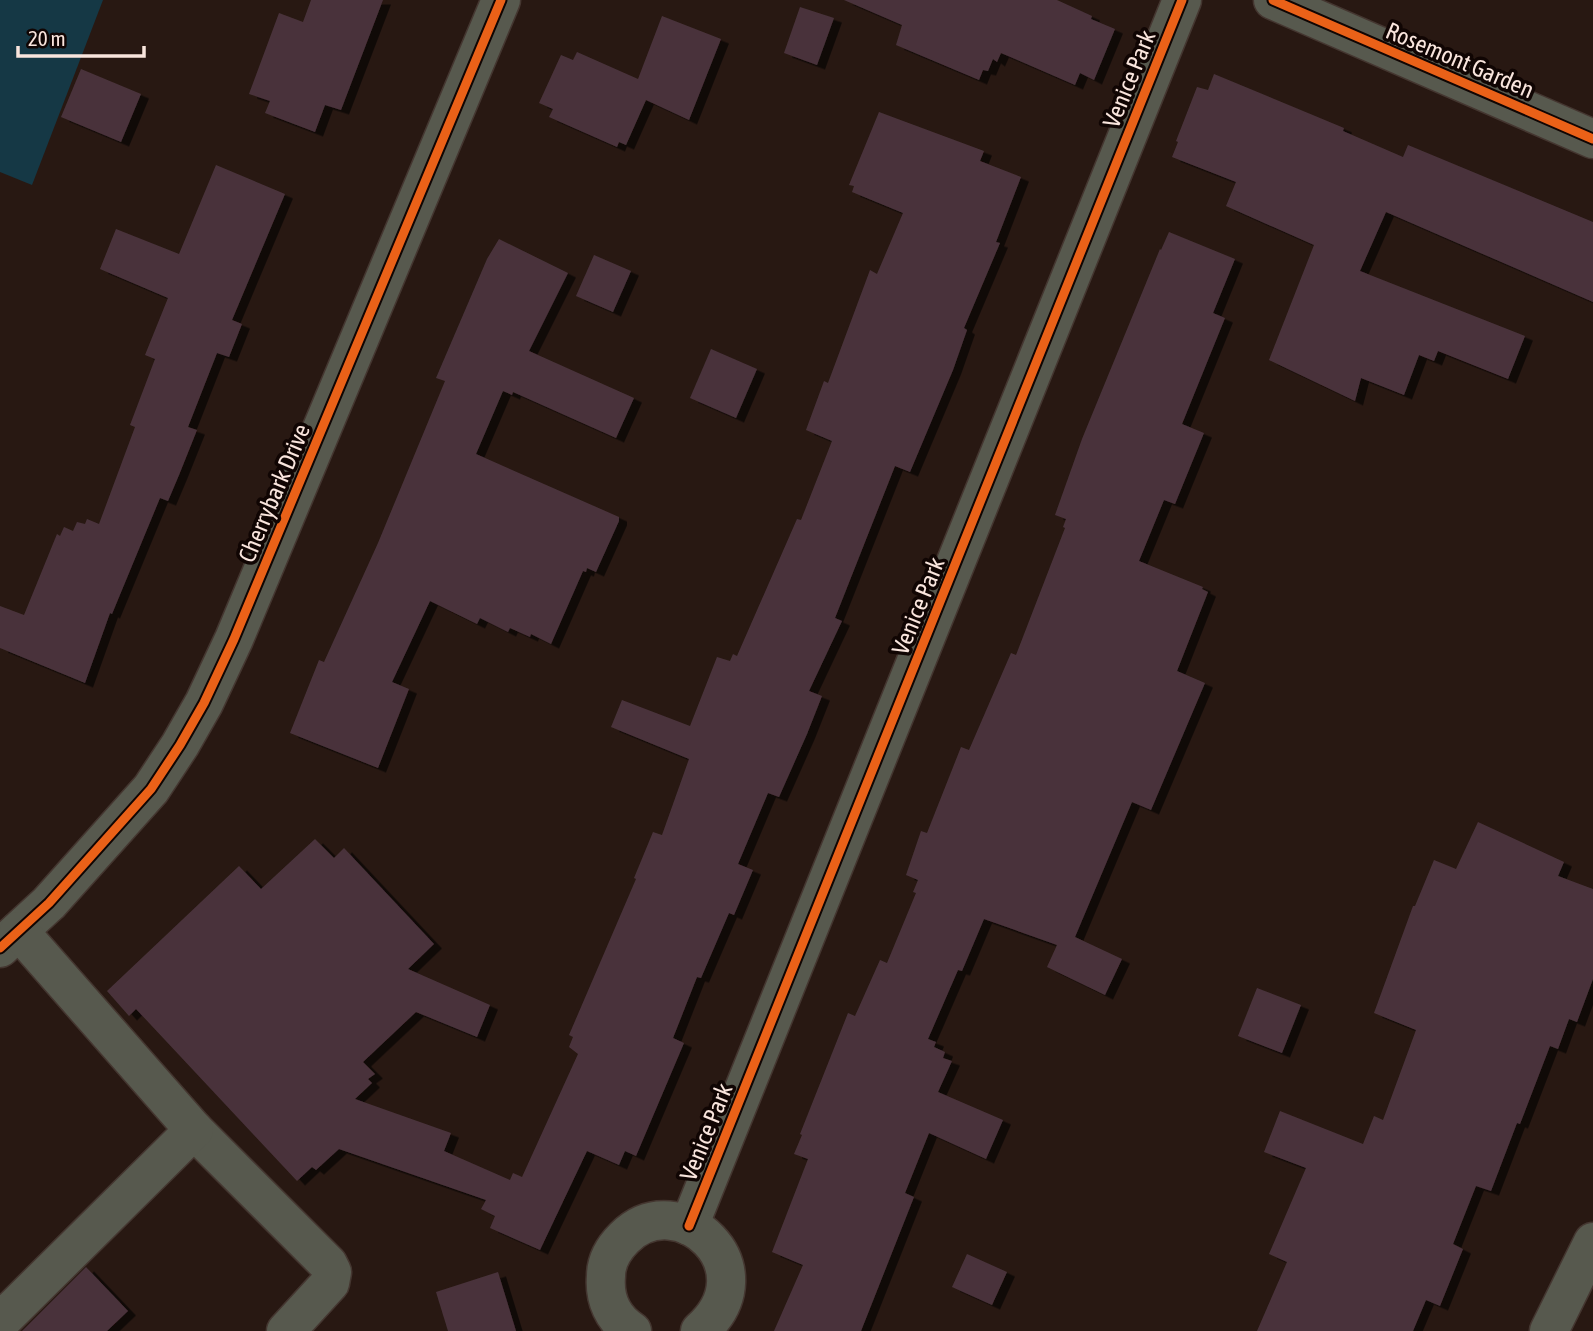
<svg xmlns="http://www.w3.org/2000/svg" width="1593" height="1331" font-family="'Asap Condensed',sans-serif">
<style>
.water{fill:#153845}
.building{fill:#49333b;filter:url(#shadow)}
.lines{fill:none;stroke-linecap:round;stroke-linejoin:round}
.minor-casing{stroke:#443630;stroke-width:41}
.minor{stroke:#57594e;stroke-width:38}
.cycleway-casing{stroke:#100503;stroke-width:13}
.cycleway{stroke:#ea6118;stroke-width:9}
.labels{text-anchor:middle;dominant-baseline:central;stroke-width:7;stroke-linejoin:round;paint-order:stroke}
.street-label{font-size:24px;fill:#f9e5dd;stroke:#100503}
</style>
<defs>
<filter id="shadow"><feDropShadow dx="8" dy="4.5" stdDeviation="0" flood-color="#0009"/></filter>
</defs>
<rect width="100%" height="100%" fill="#281812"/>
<path class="water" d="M 0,0 L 103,0 L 32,185 L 0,172 Z"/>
<g class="building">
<path d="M 311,0 L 383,0 L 341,110 L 325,105 L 315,132 L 265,113 L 270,101 L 249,94 L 279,13 L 303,22 Z"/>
<path d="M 844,0 L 1057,0 L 1092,16 L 1091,19 L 1115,29 L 1094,80 L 1080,73 L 1075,85 L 1001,53 L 997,62 L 993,59 L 988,71 L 983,70 L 979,80 L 896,45 L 902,25 Z"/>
<path d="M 800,7 L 834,18 L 817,65 L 784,53 Z"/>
<path d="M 662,16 L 721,39 L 689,120 L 646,100 L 626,145 L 619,142 L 617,147 L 549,117 L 553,109 L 539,103 L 561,55 L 573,60 L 577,52 L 638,79 Z"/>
<path d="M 81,69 L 141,94 L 121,142 L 61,117 Z"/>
<path d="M 1214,74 L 1344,128 L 1343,131 L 1403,157 L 1408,145 L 1593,222 L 1593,302 L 1386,212 L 1360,271 L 1525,336 L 1508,379 L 1438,351 L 1434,361 L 1419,355 L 1404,395 L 1361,378 L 1355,401 L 1269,360 L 1314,245 L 1226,206 L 1236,182 L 1172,157 L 1178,142 L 1176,141 L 1197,87 L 1208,90 Z"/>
<path d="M 879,112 L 984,151 L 980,161 L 1021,177 L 996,242 L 1000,243 L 964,328 L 967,330 L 953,370 L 910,472 L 895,466 L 835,618 L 842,621 L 809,691 L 822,696 L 807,734 L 779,797 L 768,793 L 738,864 L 753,870 L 734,915 L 729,913 L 701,978 L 697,977 L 673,1038 L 684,1043 L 636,1156 L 625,1151 L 619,1165 L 587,1151 L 540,1250 L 490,1228 L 495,1216 L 481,1209 L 486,1200 L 339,1149 L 316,1170 L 312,1167 L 297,1181 L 136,1009 L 129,1016 L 107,991 L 239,866 L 261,889 L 315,839 L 334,858 L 344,848 L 434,944 L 408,969 L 490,1005 L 477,1037 L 416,1012 L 363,1062 L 375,1074 L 368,1079 L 372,1083 L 355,1099 L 451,1133 L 444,1151 L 510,1180 L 513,1173 L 522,1177 L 578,1054 L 569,1047 L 573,1037 L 569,1035 L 636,879 L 634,878 L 653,832 L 662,835 L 689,759 L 611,727 L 622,700 L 690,726 L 717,657 L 730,661 L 733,654 L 737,656 L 797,519 L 801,520 L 832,441 L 806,430 L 824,381 L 828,383 L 870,270 L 877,274 L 903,213 L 852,192 L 854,186 L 849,185 Z"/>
<path d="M 216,165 L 285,194 L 232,320 L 242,324 L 229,357 L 217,353 L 188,427 L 197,430 L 179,475 L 168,501 L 160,498 L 112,614 L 110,613 L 85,683 L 0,648 L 0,606 L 24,615 L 57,534 L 60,536 L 64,527 L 73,531 L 77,522 L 85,524 L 87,519 L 99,524 L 135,427 L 130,425 L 155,359 L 145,355 L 168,298 L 100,269 L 116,229 L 179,254 Z"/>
<path d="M 1169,232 L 1235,259 L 1213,313 L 1225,318 L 1182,424 L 1204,433 L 1175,504 L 1164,500 L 1139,561 L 1203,587 L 1202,589 L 1208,592 L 1177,671 L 1205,683 L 1151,810 L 1132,802 L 1075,937 L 1122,959 L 1105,995 L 1047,967 L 1057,945 L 984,919 L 962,971 L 958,970 L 928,1039 L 936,1042 L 934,1047 L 945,1052 L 943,1058 L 952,1061 L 938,1092 L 1003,1120 L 986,1159 L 929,1133 L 905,1193 L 914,1197 L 861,1331 L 774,1331 L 803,1265 L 772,1252 L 808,1159 L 794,1154 L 802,1135 L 800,1134 L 848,1013 L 855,1016 L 880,960 L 887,963 L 916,893 L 913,892 L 918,880 L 906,875 L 921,831 L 927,833 L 961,747 L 969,750 L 1011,653 L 1016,655 L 1065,528 L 1063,527 L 1066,519 L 1055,515 L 1082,439 L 1160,249 L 1161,250 Z"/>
<path d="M 499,239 L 568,273 L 529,351 L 634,398 L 616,438 L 513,392 L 512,395 L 503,391 L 476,454 L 619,517 L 619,521 L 596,572 L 587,568 L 586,572 L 583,571 L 551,644 L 531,634 L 530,637 L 510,628 L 508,632 L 480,618 L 477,624 L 430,601 L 392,682 L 409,689 L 378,768 L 290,733 L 319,660 L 324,662 L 378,543 L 445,381 L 436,378 L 487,259 Z"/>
<path d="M 594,255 L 631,271 L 613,312 L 576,296 Z"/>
<path d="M 711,349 L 757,369 L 736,418 L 690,398 Z"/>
<path d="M 1478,822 L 1564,862 L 1558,876 L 1593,889 L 1593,979 L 1577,1022 L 1569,1019 L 1558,1049 L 1550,1046 L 1520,1124 L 1517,1123 L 1491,1191 L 1476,1186 L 1453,1244 L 1463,1249 L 1440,1306 L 1426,1300 L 1413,1331 L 1257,1331 L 1287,1262 L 1269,1254 L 1306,1168 L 1264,1152 L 1280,1111 L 1363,1144 L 1374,1116 L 1383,1120 L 1416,1030 L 1374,1013 L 1413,906 L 1415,906 L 1434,860 L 1456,869 Z"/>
<path d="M 1257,988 L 1301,1005 L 1282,1053 L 1238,1036 Z"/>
<path d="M 967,1254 L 1007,1272 L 992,1305 L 952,1287 Z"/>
<path d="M 86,1267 L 128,1311 L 107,1331 L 22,1331 Z"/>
<path d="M 498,1272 L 516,1331 L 448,1331 L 436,1292 Z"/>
</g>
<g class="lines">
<g class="minor-casing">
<g id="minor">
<path d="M 1273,0 L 1593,139"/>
<path d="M 0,948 L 49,903 L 151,789 L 180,745 L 204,703 L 234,639 L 501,0"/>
<path d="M 194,1130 L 328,1264 L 332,1272 L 330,1283 L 286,1331"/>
<path d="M 689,1226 L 1182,0"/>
<path d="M 0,1322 L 194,1130 L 19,931"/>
<path d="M 632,1331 C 613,1319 604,1299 606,1276 C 606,1261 613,1249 624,1238 C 678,1183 772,1268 700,1331"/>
<path d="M 1549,1331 L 1593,1242"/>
</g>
</g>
<use href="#minor" class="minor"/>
<g class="cycleway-casing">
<g id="cycleway">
<path d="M 1273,0 L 1593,139"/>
<path d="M 0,948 L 49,903 L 151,789 L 180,745 L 204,703 L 234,639 L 501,0"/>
<path d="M 689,1226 L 1182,0"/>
</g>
</g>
<use href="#cycleway" class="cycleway"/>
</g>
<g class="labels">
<g class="street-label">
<text transform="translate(1460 60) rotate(23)">Rosemont Garden</text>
<text transform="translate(1129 79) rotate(-68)">Venice Park</text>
<text transform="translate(274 493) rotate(-67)">Cherrybark Drive</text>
<text transform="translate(918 606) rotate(-68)">Venice Park</text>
<text transform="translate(706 1132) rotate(-68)">Venice Park</text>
</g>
</g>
<path d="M18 46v10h126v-10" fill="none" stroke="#f9e5dd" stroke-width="3.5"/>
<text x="28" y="46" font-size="21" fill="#f9e5dd" stroke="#100503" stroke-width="5" paint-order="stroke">20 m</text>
</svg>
